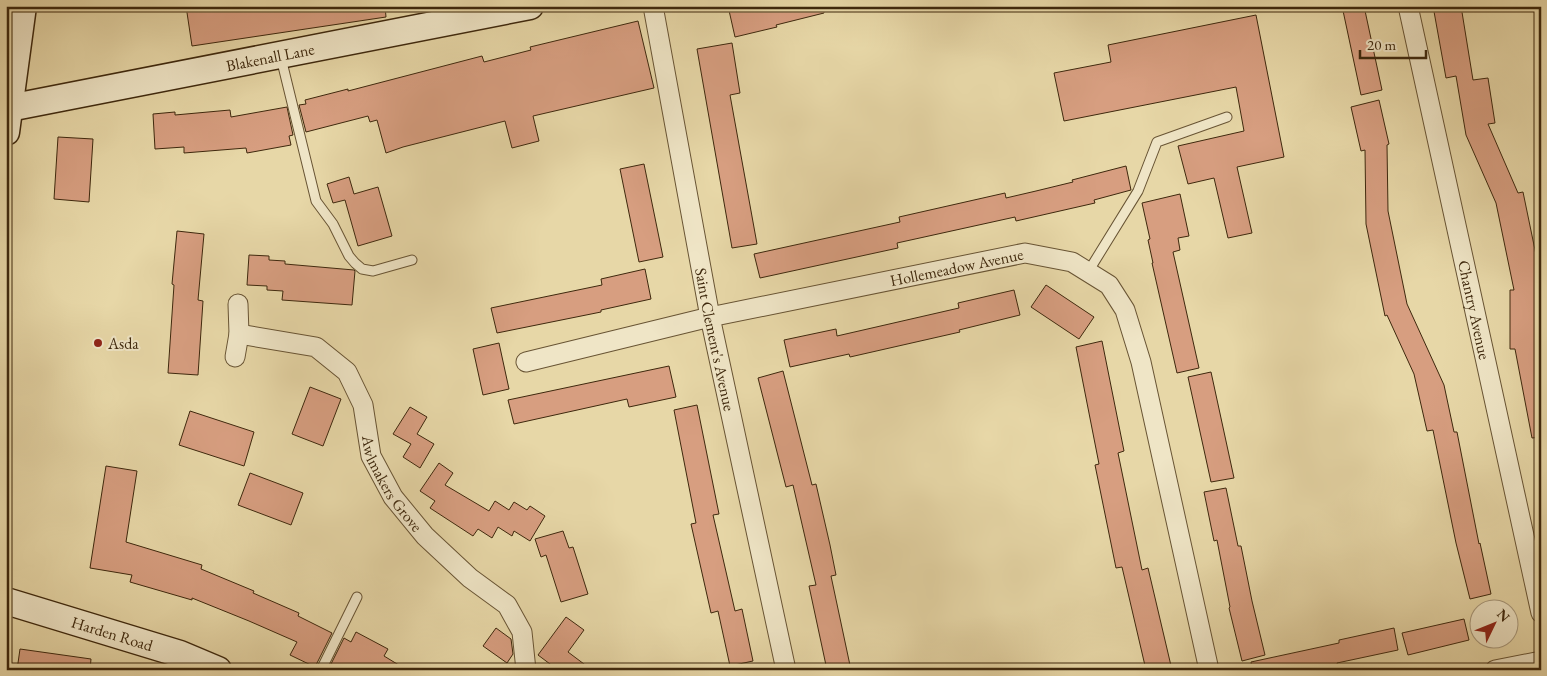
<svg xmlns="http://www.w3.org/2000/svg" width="1547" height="676" font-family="'EB Garamond',serif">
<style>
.building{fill:#d79e80;stroke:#3e280d}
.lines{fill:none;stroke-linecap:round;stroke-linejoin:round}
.lane-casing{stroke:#685434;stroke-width:11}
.street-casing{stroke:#685434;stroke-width:21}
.secondary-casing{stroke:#3e280d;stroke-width:29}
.lane{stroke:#efe5c6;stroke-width:9}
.street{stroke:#efe5c6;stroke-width:19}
.secondary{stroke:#efe5c6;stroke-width:26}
.poi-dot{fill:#8f2418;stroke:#efe5c6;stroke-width:2}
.labels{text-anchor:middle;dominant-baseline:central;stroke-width:4;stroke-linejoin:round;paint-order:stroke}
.street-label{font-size:16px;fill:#3e280d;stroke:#efe5c6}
.poi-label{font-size:16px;fill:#3e280d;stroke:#efe5c6;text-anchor:start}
</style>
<rect width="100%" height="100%" fill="#e7d7a7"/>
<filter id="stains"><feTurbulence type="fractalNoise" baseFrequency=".004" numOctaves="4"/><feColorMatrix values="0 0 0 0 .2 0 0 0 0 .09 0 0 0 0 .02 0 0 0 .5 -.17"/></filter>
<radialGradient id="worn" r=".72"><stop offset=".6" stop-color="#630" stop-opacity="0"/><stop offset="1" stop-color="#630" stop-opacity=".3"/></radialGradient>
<g class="building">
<path d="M 186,6 L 385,6 L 386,17 L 192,46 Z"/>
<path d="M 728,6 L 824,6 L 824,13 L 776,25 L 777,27 L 735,37 Z"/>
<path d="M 1342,6 L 1364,6 L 1382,90 L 1361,95 Z"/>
<path d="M 1433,6 L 1461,6 L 1473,80 L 1488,78 L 1495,123 L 1488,124 L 1518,193 L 1523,192 L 1541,279 L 1539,279 L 1538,356 L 1541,356 L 1541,437 L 1532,438 L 1515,349 L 1510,349 L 1510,290 L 1514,290 L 1496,203 L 1466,135 L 1456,76 L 1446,78 Z"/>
<path d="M 1256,15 L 1284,157 L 1237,167 L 1252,233 L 1228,238 L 1214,178 L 1188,184 L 1178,146 L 1244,131 L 1236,87 L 1064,121 L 1054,73 L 1111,62 L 1108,45 Z"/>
<path d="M 638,21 L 654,88 L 533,116 L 539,141 L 512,148 L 505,121 L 403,147 L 386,153 L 377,120 L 370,122 L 368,116 L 306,132 L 299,105 L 306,104 L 305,100 L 348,89 L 348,91 L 482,56 L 484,62 L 531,50 L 530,47 Z"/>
<path d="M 732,43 L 740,93 L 730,95 L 757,244 L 732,248 L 697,49 Z"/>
<path d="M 1379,100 L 1389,144 L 1387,145 L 1388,211 L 1407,304 L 1444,385 L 1454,432 L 1457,432 L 1479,544 L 1480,543 L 1491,594 L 1470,599 L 1456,543 L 1433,430 L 1427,431 L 1414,374 L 1387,315 L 1385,316 L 1366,224 L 1365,150 L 1361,151 L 1351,107 Z"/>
<path d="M 287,107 L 293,135 L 289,136 L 291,145 L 247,153 L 246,148 L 184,153 L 184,147 L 155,149 L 153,114 L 175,112 L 175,115 L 230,110 L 231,117 Z"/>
<path d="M 58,137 L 93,139 L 89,202 L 54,199 Z"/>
<path d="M 644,164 L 663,257 L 639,262 L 620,169 Z"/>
<path d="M 1126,166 L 1131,190 L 1094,200 L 1095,203 L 1016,221 L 1015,217 L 897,243 L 898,248 L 760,278 L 754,254 L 900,222 L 899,217 L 1005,193 L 1006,198 L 1036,191 L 1073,182 L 1072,180 Z"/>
<path d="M 349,177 L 354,194 L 378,187 L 392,236 L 358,246 L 345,200 L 333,203 L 327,184 Z"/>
<path d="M 1180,194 L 1189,236 L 1178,238 L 1180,250 L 1173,252 L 1199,368 L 1177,373 L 1152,263 L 1153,263 L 1148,240 L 1150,239 L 1142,203 Z"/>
<path d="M 177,231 L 204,234 L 198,300 L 203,301 L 198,375 L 168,373 L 174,285 L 172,284 Z"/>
<path d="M 249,255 L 269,256 L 269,260 L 285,261 L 285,264 L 354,270 L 355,271 L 352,305 L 282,300 L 283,291 L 267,290 L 267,286 L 247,285 Z"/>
<path d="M 645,269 L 651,299 L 601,310 L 601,312 L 497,333 L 491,308 L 602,285 L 601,279 Z"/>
<path d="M 1046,285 L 1094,317 L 1079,339 L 1031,307 Z"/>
<path d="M 1014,290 L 1020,315 L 959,330 L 960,332 L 850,357 L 849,354 L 790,367 L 784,340 L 836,329 L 837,336 L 959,308 L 958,303 Z"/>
<path d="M 1102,341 L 1124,451 L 1118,453 L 1142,570 L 1148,568 L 1172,670 L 1146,670 L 1122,567 L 1116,568 L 1095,465 L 1099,464 L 1076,347 Z"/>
<path d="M 499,343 L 509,389 L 483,395 L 473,349 Z"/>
<path d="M 669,366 L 676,397 L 629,407 L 627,399 L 514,424 L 508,400 Z"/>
<path d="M 783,371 L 812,485 L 816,484 L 830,545 L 836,575 L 831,576 L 851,670 L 827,670 L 809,586 L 816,585 L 793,485 L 786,487 L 758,378 Z"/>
<path d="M 1211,372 L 1234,478 L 1211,482 L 1188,377 Z"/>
<path d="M 310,387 L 341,399 L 323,446 L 292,434 Z"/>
<path d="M 697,405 L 719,514 L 713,515 L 735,611 L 742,609 L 753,661 L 730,666 L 718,611 L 711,613 L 691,524 L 696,523 L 674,410 Z"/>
<path d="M 410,407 L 427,417 L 417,434 L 434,444 L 420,468 L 403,457 L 411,444 L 393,434 Z"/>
<path d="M 190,411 L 254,432 L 244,466 L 179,445 Z"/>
<path d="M 439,463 L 453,473 L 445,485 L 489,511 L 495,501 L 509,510 L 514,502 L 527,510 L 530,506 L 545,516 L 530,541 L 514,531 L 512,536 L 498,527 L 492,538 L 478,529 L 473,536 L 430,508 L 435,501 L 420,491 Z"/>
<path d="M 106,466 L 137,471 L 126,542 L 202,565 L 201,569 L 254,591 L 253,593 L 299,613 L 298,616 L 332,633 L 315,667 L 290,655 L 297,642 L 249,621 L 192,598 L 192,600 L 130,582 L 132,575 L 90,568 Z"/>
<path d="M 250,473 L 303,493 L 291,525 L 238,505 Z"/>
<path d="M 1226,488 L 1238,546 L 1241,546 L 1252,601 L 1265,655 L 1242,661 L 1229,608 L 1230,607 L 1217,540 L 1214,541 L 1204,492 Z"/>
<path d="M 563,531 L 569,548 L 573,547 L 588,594 L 561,602 L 546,555 L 541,557 L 535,539 Z"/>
<path d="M 566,617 L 584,630 L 568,652 L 592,670 L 558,670 L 538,655 Z"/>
<path d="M 1464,619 L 1469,640 L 1408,655 L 1402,633 Z"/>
<path d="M 496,628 L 511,639 L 513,654 L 507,663 L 483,646 Z"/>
<path d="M 1394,628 L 1398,650 L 1337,663 L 1338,667 L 1327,670 L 1252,670 L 1251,662 L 1339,643 L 1339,640 Z"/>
<path d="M 356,632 L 388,649 L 384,656 L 407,670 L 328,670 L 344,638 L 351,642 Z"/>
<path d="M 20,649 L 91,659 L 90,670 L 17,670 Z"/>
</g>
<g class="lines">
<g class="lane-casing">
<g id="lane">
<path d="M 281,58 L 316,201 L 333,224 L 349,256 L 355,263 L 362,269 L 373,271 L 412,260"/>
<path d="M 1088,272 L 1138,191 L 1157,142 L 1227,117"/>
<path d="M 321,670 L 357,597"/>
</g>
</g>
<g class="street-casing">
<g id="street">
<path id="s1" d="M 653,6 L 710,317 L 786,670"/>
<path id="s2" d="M 1408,6 L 1541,613"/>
<path id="s3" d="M 239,334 L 316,347 L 347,372 L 363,405 L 371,456 L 393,497 L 425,536 L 470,578 L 507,605 L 522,632 L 526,670"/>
<path d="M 235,357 L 239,334 L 238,304"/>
<path id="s4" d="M 526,362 L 710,317 L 1025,253 L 1072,262 L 1109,285 L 1125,310 L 1141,362 L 1209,670"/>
<path d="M 1495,670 L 1541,661"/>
</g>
</g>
<g class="secondary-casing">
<g id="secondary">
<path id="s5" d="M 9,108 L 530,6"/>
<path d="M 6,132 L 23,6"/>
<path id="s6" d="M 6,601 L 180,654 L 218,670"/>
</g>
</g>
<use href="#lane" class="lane"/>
<use href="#street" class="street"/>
<use href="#secondary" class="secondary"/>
</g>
<circle class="poi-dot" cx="98" cy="343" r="5"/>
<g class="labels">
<g class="street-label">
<text stroke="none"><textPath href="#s5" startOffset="266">Blakenall Lane</textPath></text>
<text stroke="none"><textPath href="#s4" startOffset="441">Hollemeadow Avenue</textPath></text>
<text stroke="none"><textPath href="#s2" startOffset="311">Chantry Avenue</textPath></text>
<text stroke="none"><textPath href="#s1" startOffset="339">Saint Clement's Avenue</textPath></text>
<text stroke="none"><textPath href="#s3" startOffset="240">Awlmakers Grove</textPath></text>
<text stroke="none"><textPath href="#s6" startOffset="111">Harden Road</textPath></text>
</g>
<g class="poi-label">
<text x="108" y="343">Asda</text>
</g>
</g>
<rect width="1547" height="676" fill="none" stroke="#e7d7a7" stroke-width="25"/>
<rect x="8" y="8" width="1532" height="661" fill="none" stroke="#3e280d" stroke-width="2.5"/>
<rect x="12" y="12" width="1522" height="651" fill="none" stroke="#3e280d"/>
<g transform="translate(1494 624) rotate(47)"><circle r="24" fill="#efe5c6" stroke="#a8997c"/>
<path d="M0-4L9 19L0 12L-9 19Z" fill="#8f2418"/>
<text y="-8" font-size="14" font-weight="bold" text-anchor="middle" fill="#3e280d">N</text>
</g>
<path d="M1360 50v8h66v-8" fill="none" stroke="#3e280d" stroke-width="2.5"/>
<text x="1367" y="50" font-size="15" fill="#3e280d" stroke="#efe5c6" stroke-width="4" paint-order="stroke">20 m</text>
<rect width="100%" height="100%" filter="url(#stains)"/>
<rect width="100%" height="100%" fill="url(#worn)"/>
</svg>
